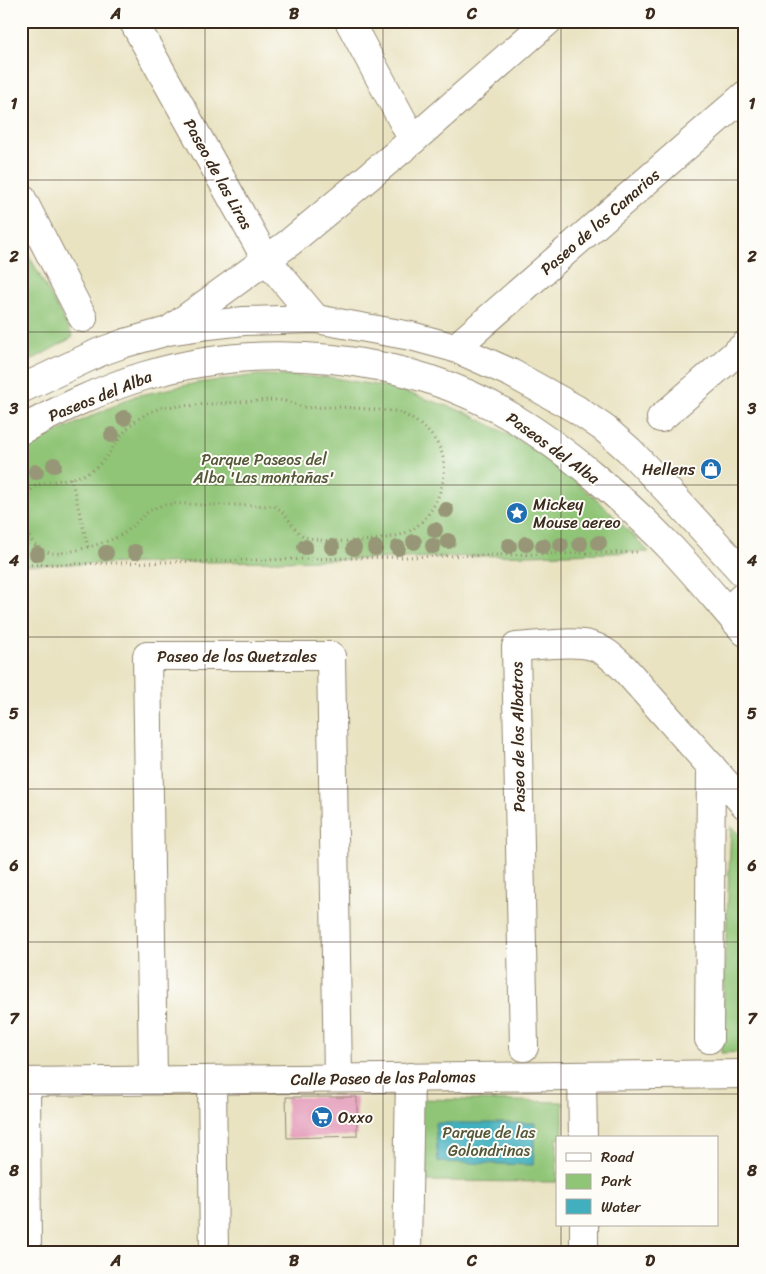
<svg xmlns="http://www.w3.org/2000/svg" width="766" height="1274" font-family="Sriracha,sans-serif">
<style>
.green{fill:#90c577;stroke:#66784a}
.water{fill:#41afbe;stroke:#3e6c6e}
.building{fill:#e18fb2}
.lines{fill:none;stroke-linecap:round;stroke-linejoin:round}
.minor-casing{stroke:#928670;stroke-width:30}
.path{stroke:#928670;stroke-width:3;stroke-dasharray:1 4;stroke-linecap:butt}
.minor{stroke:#fff;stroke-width:28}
.tree{fill:#979777}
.grid{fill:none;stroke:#3b2a1e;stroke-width:1;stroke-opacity:0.55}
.labels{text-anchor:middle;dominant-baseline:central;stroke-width:4;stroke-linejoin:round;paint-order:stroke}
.street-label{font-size:16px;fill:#3b2a1e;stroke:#fdfcf7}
.park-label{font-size:16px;fill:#545839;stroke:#fdfcf7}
.poi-label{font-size:16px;fill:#3b2a1e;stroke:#fdfcf7;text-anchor:start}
.neatline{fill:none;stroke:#3b2a1e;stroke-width:2}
.grid-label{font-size:16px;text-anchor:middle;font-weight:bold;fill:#3b2a1e}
</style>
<rect width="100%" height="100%" fill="#fdfcf7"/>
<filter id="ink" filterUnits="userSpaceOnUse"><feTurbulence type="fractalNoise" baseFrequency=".02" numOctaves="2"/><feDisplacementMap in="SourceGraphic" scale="10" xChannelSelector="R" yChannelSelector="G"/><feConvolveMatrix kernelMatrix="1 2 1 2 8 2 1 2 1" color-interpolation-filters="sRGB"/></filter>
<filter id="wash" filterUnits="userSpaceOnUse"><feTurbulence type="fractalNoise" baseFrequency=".0096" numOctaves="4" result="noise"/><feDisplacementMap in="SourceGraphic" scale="20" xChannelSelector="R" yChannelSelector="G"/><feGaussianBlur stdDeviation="1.12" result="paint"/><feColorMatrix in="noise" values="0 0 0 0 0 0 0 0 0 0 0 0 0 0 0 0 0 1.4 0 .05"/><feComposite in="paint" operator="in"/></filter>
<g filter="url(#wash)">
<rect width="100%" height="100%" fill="#e9e3c2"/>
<g class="green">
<path d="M 21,241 L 73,337 L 21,366 Z"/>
<path d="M 258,375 L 328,377 L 393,388 L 465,412 L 517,439 L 562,470 L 607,509 L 649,552 L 280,561 L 21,565 L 21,449 L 135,396 L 197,383 Z"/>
<path d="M 731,826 L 745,841 L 745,1052 L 721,1053 Z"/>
<path d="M 420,1099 L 563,1102 L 563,1138 L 557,1138 L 557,1182 L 419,1181 Z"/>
</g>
<path class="water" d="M 435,1123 L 535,1123 L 533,1165 L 438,1162 Z"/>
<g id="blocks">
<path class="building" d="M 286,1097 L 357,1097 L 357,1136 L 287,1138 Z"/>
</g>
</g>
<g filter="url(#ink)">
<use href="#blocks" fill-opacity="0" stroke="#928670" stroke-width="1"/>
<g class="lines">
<g class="minor-casing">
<g id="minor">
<path d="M 133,21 L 266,259 L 316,319"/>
<path d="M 349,21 L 413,140"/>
<path d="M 21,197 L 83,318"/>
<path d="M 171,329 L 289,243 L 413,140 L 548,21"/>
<path d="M 455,348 L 745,95"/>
<path d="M 21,389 L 100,352 L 125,343 L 168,331 L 209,325 L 244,321 L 316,319 L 411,336 L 455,348 L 511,373 L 576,409 L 605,429 L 629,450 L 670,493 L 745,575"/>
<path d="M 661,418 L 745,345"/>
<path d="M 21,430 C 61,409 101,389 144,376 C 261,340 406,353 512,417 C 566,449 627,502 670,547 C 696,574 720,604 745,632"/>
<path d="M 727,611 L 745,595"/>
<path d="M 709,1039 L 711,766"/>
<path d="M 524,1047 L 516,647 C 537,646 573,640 592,646 C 604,649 615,660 624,668 L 745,805"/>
<path d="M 582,1076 L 583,1138"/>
<path d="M 153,1079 L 147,656 L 331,656 L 338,1077"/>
<path d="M 212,1081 L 214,1253"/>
<path d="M 21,1082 L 745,1074"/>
<path d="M 26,1082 L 27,1253"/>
<path d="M 584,1225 L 584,1253"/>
<path d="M 407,1253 L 410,1077"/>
</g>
</g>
<g class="path">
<path d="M 270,400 C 275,400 281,400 285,401 C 292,402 297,406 303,407 C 314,408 323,407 334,407 C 349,407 364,409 379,410 C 386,411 395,410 401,413 C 416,420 430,430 438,445 C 454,470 437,513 413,529 C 393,543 328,544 306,537 C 292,532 290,514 274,506 C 250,505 226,505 202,505 C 187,504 170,502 157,507 C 142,513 135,527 121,535 C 110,542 66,555 52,553 C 25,550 15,509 31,490 C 37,483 47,482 56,481 C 65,479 76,478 85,474 C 105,466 113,445 126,430 C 136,419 149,411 164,407 Z"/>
<path d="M 71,478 L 88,547"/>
<path d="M 21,565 L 639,552"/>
</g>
<use href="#minor" class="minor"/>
</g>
<g class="tree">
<circle cx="124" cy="418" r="8"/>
<circle cx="112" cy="435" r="8"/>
<circle cx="54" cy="465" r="8"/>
<circle cx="36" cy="472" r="8"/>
<circle cx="446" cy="510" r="8"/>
<circle cx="435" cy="530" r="8"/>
<circle cx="448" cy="541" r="8"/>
<circle cx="414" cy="542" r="8"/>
<circle cx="599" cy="543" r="8"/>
<circle cx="526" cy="544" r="8"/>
<circle cx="580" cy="544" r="8"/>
<circle cx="561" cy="545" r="8"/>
<circle cx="433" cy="546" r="8"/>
<circle cx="509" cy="546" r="8"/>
<circle cx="543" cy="546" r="8"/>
<circle cx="305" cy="547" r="8"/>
<circle cx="332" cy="547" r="8"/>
<circle cx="354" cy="548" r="8"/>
<circle cx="375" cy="548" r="8"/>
<circle cx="398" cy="548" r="8"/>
<circle cx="135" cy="552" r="8"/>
<circle cx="106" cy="553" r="8"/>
<circle cx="37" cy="554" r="8"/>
</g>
</g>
<path class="grid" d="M 205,21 L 205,1253M 383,21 L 383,1253M 561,21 L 561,1138M 21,180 L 745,180M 21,332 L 745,332M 21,485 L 745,485M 21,637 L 745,637M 21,789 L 745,789M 21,942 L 745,942M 21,1094 L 745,1094M 561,1225 L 561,1253"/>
<defs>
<g id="shop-disc" transform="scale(1.125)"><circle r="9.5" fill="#1f6fb2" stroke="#fdfcf7"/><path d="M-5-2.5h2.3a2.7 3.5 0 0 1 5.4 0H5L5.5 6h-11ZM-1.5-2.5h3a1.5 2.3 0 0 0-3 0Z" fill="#fff"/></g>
<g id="sight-disc" transform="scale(1.125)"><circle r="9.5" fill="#1f6fb2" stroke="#fdfcf7"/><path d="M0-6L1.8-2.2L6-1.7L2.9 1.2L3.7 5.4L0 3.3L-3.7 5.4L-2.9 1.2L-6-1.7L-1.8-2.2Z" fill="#fff"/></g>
<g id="supermarket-disc" transform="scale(1.125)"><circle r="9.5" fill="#1f6fb2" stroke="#fdfcf7"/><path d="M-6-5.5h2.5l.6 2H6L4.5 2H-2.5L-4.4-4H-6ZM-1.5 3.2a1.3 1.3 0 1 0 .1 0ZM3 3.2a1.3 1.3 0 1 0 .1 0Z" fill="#fff"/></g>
</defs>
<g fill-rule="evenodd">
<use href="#shop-disc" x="711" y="469"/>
<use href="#sight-disc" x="517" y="513"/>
<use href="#supermarket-disc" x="322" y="1117"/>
</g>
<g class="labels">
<g class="street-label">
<text transform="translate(218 174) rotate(61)">Paseo de las Liras</text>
<text transform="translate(600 222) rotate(-41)">Paseo de los Canarios</text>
<text transform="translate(100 396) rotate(-22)">Paseos del Alba</text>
<text transform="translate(553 448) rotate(36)">Paseos del Alba</text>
<text x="237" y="656">Paseo de los Quetzales</text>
<text transform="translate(518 737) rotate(-91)">Paseo de los Albatros</text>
<text transform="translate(383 1078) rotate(-1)">Calle Paseo de las Palomas</text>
</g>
<g class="park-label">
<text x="264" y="459">Parque Paseos del<tspan x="264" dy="18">Alba 'Las montañas'</tspan></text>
<text x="489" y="1132">Parque de las<tspan x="489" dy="18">Golondrinas</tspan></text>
</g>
<g class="poi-label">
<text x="695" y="469" text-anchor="end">Hellens</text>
<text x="533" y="504">Mickey<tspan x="533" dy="18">Mouse aereo</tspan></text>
<text x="338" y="1117">Oxxo</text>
</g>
</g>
<rect width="766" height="1274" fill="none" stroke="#fdfcf7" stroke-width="55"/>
<rect x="556" y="1136" width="162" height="90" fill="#fdfcf7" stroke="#afa8a0"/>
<rect x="566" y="1153" width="25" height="8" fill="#ffffff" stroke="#afa8a0"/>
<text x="601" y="1162" font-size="15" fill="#3b2a1e">Road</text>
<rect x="566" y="1174" width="25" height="15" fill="#90c577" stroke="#afa8a0"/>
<text x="601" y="1186" font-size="15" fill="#3b2a1e">Park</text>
<rect x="566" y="1199" width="25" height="15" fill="#41afbe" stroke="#afa8a0"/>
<text x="601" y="1212" font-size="15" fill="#3b2a1e">Water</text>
<rect x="28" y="28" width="710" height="1218" class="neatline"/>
<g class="grid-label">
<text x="116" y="19">A</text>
<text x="294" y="19">B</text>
<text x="472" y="19">C</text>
<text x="650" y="19">D</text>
<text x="14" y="109">1</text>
<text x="752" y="109">1</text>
<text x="14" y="262">2</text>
<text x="752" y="262">2</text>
<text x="14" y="414">3</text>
<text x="752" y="414">3</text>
<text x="14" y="566">4</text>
<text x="752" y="566">4</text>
<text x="14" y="719">5</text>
<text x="752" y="719">5</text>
<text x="14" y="871">6</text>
<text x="752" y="871">6</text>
<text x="14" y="1024">7</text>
<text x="752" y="1024">7</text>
<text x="14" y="1176">8</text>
<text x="752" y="1176">8</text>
<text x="116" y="1266">A</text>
<text x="294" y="1266">B</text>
<text x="472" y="1266">C</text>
<text x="650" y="1266">D</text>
</g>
</svg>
